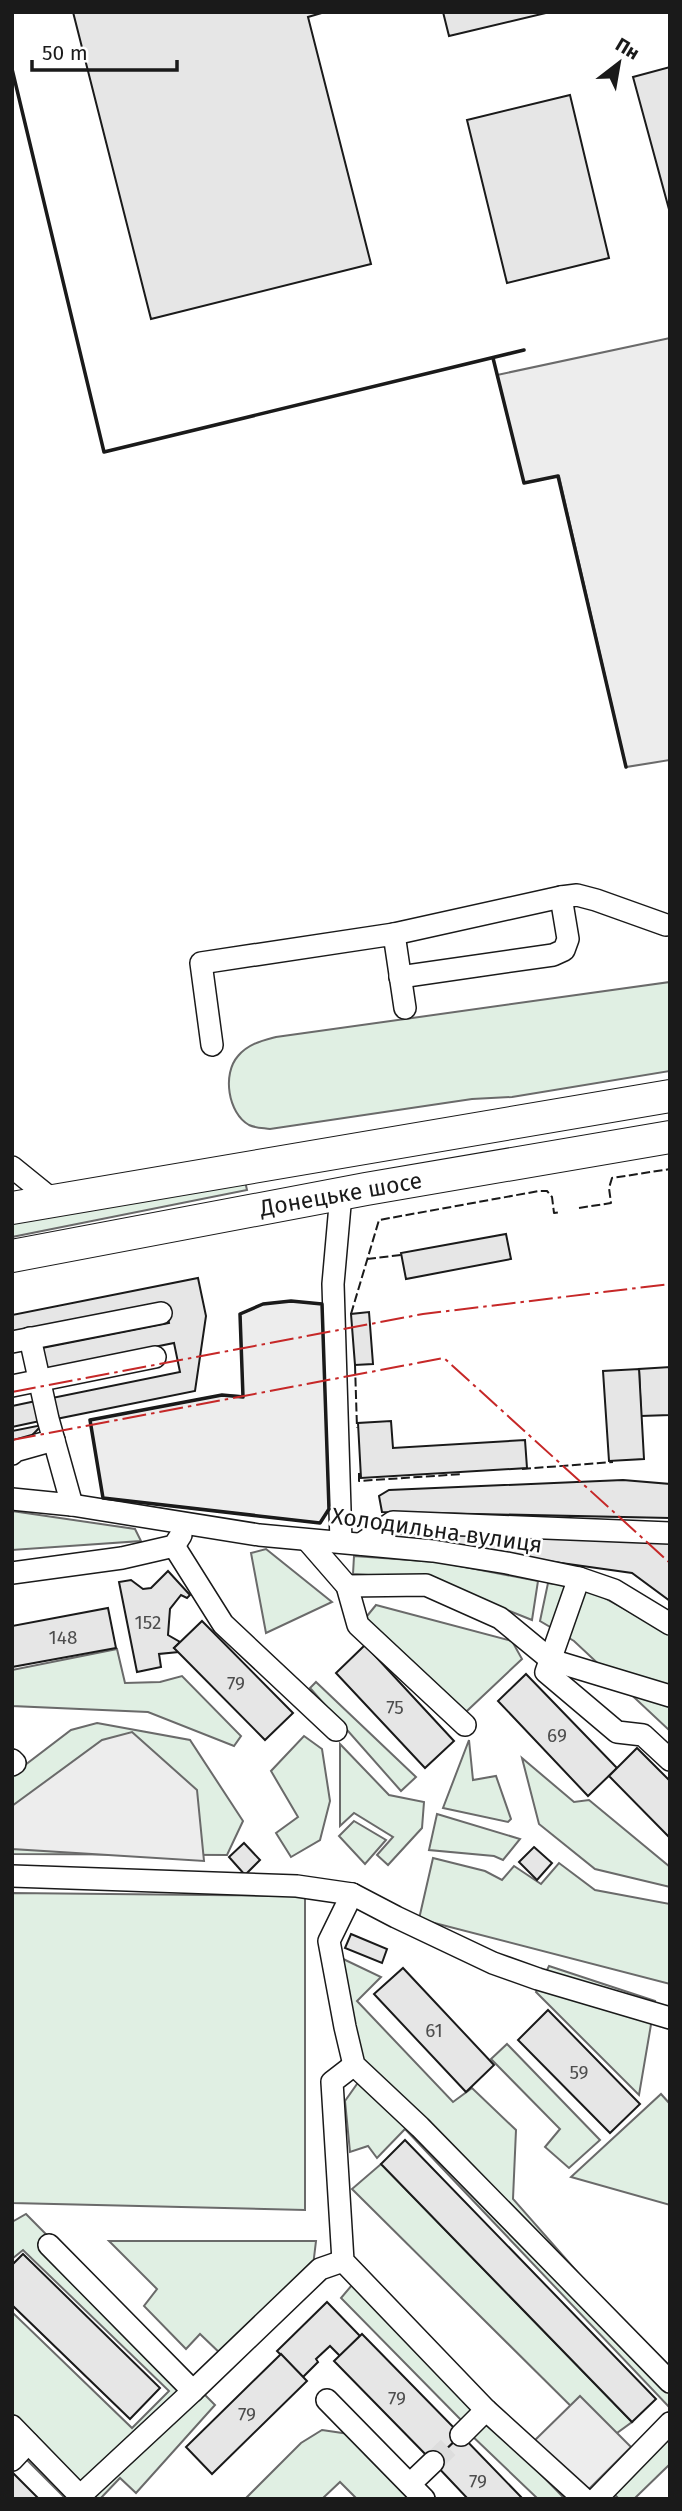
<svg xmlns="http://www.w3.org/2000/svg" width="682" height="2511" font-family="'Fira Sans',sans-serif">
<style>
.green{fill:#e0efe3;stroke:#6a6a6a;stroke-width:2}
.parking{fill:#ededed;stroke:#6a6a6a;stroke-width:2}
.building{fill:#e6e6e6;stroke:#1a1a1a;stroke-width:2}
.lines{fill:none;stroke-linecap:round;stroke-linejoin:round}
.minor-tunnel{stroke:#ddd;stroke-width:21;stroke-dasharray:21 10;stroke-linecap:butt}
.minor-casing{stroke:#1a1a1a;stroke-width:24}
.highway-casing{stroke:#1a1a1a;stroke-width:34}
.minor{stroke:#fff;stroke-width:21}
.highway{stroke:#fff;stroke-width:32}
.fence{stroke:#1a1a1a;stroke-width:2;stroke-dasharray:9 3.5;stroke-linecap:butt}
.wall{stroke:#1a1a1a;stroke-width:3.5}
.power{stroke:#c62828;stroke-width:2;stroke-dasharray:24 5 3.5 5;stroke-linecap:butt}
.labels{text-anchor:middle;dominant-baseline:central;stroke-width:5;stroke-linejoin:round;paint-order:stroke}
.number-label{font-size:19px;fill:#4d4d4d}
.street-label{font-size:23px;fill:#1a1a1a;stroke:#fff}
</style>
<rect width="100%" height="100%" fill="#fff"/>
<g class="green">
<path d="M 670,982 L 670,1071 L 512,1097 L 472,1099 L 270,1129 C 264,1128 255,1128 249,1125 C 228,1113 222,1074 238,1056 C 248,1044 261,1041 276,1037 Z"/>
<path d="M 245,1181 L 247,1190 L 12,1237 L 12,1220 Z"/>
<path d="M 12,1511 L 135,1529 L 141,1541 L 12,1550 Z"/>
<path d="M 266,1549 L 332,1602 L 266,1633 L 251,1553 Z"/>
<path d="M 354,1556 L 439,1562 L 538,1581 L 532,1620 L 429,1579 L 353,1574 Z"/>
<path d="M 548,1583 L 585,1587 L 670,1634 L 670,1731 L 574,1641 L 540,1621 Z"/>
<path d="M 376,1605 L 512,1641 L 522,1659 L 452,1725 L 354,1632 Z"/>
<path d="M 117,1649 L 125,1683 L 160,1682 L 182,1676 L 241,1736 L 234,1746 L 148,1712 L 12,1706 L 12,1670 Z"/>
<path d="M 316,1682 L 416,1777 L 401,1791 L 310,1688 Z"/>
<path d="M 97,1723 L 190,1740 L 243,1821 L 227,1855 L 12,1854 L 12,1775 L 71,1730 Z"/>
<path d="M 304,1736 L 322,1749 L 330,1801 L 320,1840 L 291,1857 L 276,1833 L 298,1817 L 271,1771 Z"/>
<path d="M 469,1740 L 473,1780 L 496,1776 L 511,1819 L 508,1822 L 443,1808 Z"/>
<path d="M 340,1744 L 389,1795 L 424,1802 L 422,1828 L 388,1865 L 377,1855 L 393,1837 L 354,1813 L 340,1826 Z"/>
<path d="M 522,1758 L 574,1802 L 589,1800 L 670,1867 L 670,1887 L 595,1869 L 539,1824 Z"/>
<path d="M 437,1814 L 520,1839 L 503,1860 L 494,1856 L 429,1850 Z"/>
<path d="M 354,1821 L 386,1840 L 365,1864 L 339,1836 Z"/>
<path d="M 433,1858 L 485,1871 L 502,1880 L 514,1866 L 541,1884 L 559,1863 L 595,1890 L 670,1904 L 670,1984 L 419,1919 Z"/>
<path d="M 12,1893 L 305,1896 L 305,2210 L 12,2203 Z"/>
<path d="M 339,1957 L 381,1977 L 357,2001 L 453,2102 L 472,2088 L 516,2130 L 513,2199 L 670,2377 L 670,2408 L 405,2129 L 377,2158 L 368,2146 L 350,2152 L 345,2101 L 364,2074 Z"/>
<path d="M 549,1966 L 655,2001 L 639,2095 L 536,1992 Z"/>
<path d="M 507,2044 L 600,2140 L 569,2168 L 545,2147 L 560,2129 L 491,2059 Z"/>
<path d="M 661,2094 L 670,2104 L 670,2205 L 571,2177 Z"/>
<path d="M 381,2164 L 632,2422 L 606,2441 L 352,2189 Z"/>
<path d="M 26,2214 L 215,2405 L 136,2493 L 120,2478 L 100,2499 L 66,2499 L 12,2445 L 12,2312 L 132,2428 L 169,2391 L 23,2250 L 12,2259 L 12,2222 Z"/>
<path d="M 109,2241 L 316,2241 L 313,2266 L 223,2356 L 200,2334 L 186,2349 L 144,2306 L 157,2289 Z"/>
<path d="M 352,2285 L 478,2407 L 464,2423 L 341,2298 Z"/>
<path d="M 485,2417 L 565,2499 L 538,2499 L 468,2432 Z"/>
<path d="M 322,2430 L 349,2434 L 414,2499 L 357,2499 L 340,2482 L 322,2499 L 245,2499 L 301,2443 Z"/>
<path d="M 670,2438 L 670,2464 L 634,2499 L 619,2499 L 613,2493 Z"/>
</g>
<g class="parking">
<path d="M 670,338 L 670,760 L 626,767 L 559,476 L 524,483 L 497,375 Z"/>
<path d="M 291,1301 L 322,1304 L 329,1509 L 320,1523 L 103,1498 L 90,1420 L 222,1395 L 243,1396 L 240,1314 L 263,1304 Z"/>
<path d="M 132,1732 L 197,1790 L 204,1861 L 12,1849 L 12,1806 L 102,1740 Z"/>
<path d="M 580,2396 L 631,2447 L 584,2494 L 533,2442 Z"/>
</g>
<g class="building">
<path d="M 73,12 L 325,12 L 308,17 L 371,264 L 151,319 Z"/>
<path d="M 443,12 L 550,12 L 449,36 Z"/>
<path d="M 670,67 L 670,213 L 633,77 Z"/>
<path d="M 570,95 L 609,258 L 507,283 L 467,120 Z"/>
<path d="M 506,1234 L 511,1259 L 406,1279 L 401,1253 Z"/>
<path d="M 198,1278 L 206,1316 L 195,1391 L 56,1419 L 52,1398 L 180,1372 L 174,1343 L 46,1369 L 42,1348 L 169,1323 L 165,1305 L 12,1335 L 12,1315 Z"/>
<path d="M 369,1312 L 373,1364 L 355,1365 L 351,1314 Z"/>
<path d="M 670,1367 L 670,1415 L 641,1416 L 639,1369 Z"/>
<path d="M 639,1369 L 644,1459 L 609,1461 L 603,1371 Z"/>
<path d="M 36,1401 L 40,1421 L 12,1427 L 12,1406 Z"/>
<path d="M 391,1421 L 393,1448 L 525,1440 L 527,1468 L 361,1478 L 358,1423 Z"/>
<path d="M 42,1425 L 12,1456 L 12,1431 Z"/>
<path d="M 623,1480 L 670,1484 L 670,1518 L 382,1512 L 379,1496 L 389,1490 Z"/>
<path d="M 399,1528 L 670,1541 L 670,1601 L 632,1573 L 392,1539 Z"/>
<path d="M 168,1571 L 190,1595 L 187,1598 L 181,1595 L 170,1609 L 168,1635 L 180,1642 L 174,1648 L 179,1652 L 159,1654 L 161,1667 L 137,1672 L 119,1582 L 131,1580 L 143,1589 L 151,1588 Z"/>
<path d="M 108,1608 L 116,1648 L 12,1667 L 12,1626 Z"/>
<path d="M 202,1621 L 293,1713 L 265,1740 L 174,1648 Z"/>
<path d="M 365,1645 L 454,1741 L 425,1768 L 336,1673 Z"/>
<path d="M 526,1674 L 617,1768 L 588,1796 L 498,1701 Z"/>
<path d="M 637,1748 L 670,1781 L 670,1838 L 609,1776 Z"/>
<path d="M 244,1843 L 260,1860 L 245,1875 L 229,1857 Z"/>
<path d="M 534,1847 L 552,1863 L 537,1880 L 519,1862 Z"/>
<path d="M 351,1934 L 387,1949 L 382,1963 L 345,1948 Z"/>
<path d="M 403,1968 L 494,2065 L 466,2092 L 374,1994 Z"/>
<path d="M 548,2010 L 640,2104 L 610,2133 L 518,2040 Z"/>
<path d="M 405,2140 L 656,2399 L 632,2422 L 381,2164 Z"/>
<path d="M 23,2254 L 160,2388 L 130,2419 L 12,2305 L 12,2265 Z"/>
<path d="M 327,2302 L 360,2336 L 340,2356 L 330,2346 L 316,2359 L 318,2362 L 303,2377 L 277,2351 Z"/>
<path d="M 362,2334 L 461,2435 L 433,2462 L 334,2361 Z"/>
<path d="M 281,2354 L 307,2381 L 212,2474 L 186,2447 Z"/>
<path d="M 461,2435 L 523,2499 L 468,2499 L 433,2462 Z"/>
<path d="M 12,2472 L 39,2499 L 12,2499 Z"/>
</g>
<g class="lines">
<path class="minor-tunnel" d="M 433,2462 L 461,2435"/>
<g class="minor-casing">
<g id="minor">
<path d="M 394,934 L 561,897 L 577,895 L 596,900 L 666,925"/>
<path d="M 400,977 L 553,955 L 564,950 L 568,939 L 561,897"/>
<path d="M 212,1045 L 201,963 L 394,934 L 405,1008"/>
<path d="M 12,1167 L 54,1201"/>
<path d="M 30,1338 L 48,1419 L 72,1505"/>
<path d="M 12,1342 L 161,1313"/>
<path d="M 12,1386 L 155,1357"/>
<path d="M 12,1454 L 15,1451 L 54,1440"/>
<path d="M 12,1499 L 72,1505 L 259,1535 L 433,1551 L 507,1563 L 579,1578 L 614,1590 L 670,1624"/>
<path d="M 307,1540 L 347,1586 L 358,1625 L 465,1725"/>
<path d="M 341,1542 L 333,1284 L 341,1194"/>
<path d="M 361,1544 L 393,1522 L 670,1533"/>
<path d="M 174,1546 L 223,1624 L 336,1730"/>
<path d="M 12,1573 L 122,1558 L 174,1546 L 181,1535"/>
<path d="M 579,1578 L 546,1672 L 617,1732 L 643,1735 L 670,1760"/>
<path d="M 347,1586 L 426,1585 L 500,1618 L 551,1660 L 670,1696"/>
<path d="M 12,1760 L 15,1763 L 12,1765"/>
<path d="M 12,1876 L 297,1886 L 352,1894 L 396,1917 L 493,1963 L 538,1979 L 670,2018"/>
<path d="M 352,1894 L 329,1941 L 345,2027 L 354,2065 L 420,2127 L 670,2382"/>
<path d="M 354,2065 L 332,2082 L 343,2261 L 486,2410 L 584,2499"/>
<path d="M 49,2245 L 193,2391 L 80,2496"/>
<path d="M 193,2391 L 320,2269 L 343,2261"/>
<path d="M 327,2400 L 424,2499"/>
<path d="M 12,2426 L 83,2499"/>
<path d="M 461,2435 L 486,2410"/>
<path d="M 12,2460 L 28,2443"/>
<path d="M 410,2484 L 433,2462"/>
<path d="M 596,2499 L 670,2423"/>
</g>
</g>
<g class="highway-casing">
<g id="highway">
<path d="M 12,1208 L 670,1096"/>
<path d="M 12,1256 L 366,1189 L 670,1137"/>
</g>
</g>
<use href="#minor" class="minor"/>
<use href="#highway" class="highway"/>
<g class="fence">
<path d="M 579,1208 L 611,1203 L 609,1188 L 612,1178 L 670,1169"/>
<path d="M 367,1259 L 401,1255"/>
<path d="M 351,1314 L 379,1220 L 539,1191 L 547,1191 L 552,1197 L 554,1213 L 561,1212"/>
<path d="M 355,1365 L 357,1428"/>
<path d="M 522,1469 L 613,1462"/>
<path d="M 359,1473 L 359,1481 L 463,1474"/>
</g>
<g class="wall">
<path d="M 12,69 L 104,452 L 524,350"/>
<path d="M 493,358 L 524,483 L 558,476 L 626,767"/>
<path d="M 291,1301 L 322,1304 L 329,1509 L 320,1523 L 103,1498 L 90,1420 L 222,1395 L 243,1397 L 240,1314 L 263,1304 Z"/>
</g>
<g class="power">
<path d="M 12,1392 L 423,1314 L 670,1284"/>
<path d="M 12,1440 L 444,1358 L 670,1563"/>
</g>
</g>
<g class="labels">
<g class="number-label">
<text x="148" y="1622">152</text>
<text x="63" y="1637">148</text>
<text x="236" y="1683">79</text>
<text x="395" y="1707">75</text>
<text x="557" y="1735">69</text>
<text x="434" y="2030">61</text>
<text x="579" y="2072">59</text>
<text x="397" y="2398">79</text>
<text x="247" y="2414">79</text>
<text x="478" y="2481">79</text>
</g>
<g class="street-label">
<text transform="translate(341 1194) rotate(-10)">Донецьке шосе</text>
<text transform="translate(437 1530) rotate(8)">Холодильна вулиця</text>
</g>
</g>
<rect width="682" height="2511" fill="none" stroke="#1a1a1a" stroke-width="28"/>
<g transform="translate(619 63) rotate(31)" stroke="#ffffff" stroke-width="5" paint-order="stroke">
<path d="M0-5L12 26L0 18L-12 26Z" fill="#1a1a1a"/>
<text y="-10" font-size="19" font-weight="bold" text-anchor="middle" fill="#1a1a1a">Пн</text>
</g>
<path d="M32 60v10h145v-10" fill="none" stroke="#1a1a1a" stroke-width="3.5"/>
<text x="42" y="60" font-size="21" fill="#1a1a1a" stroke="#ffffff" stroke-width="5" paint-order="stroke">50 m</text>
</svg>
